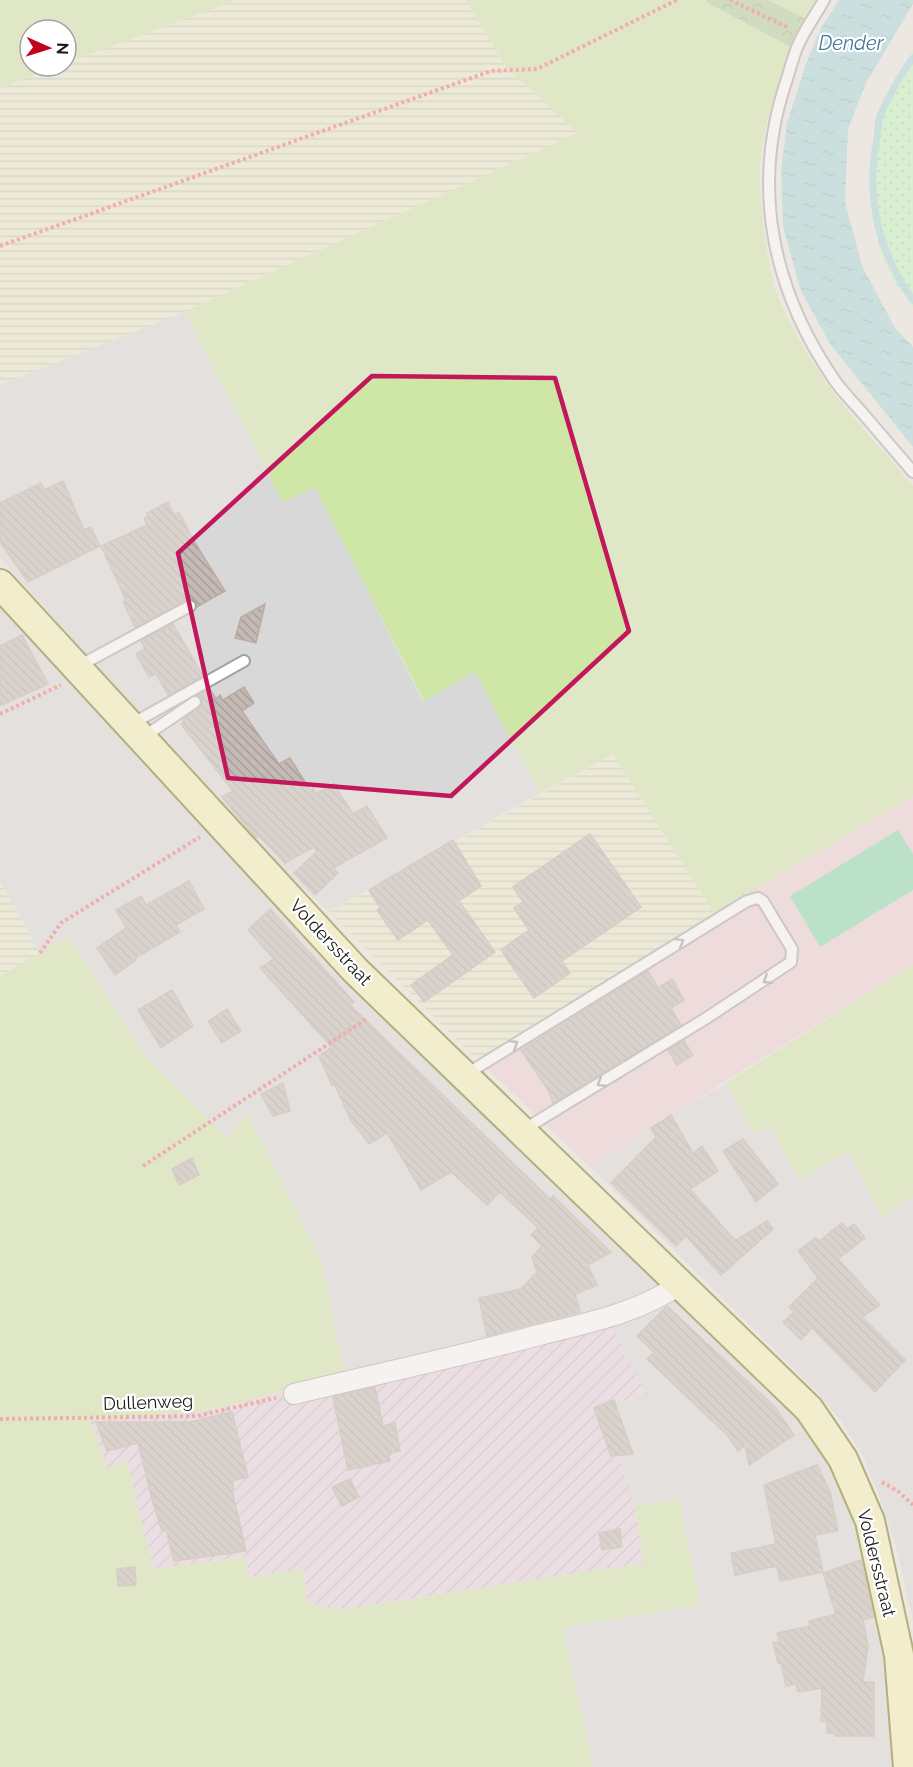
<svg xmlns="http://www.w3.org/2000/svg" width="913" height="1767" font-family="Raleway,sans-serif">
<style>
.residential{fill:#d9d8d8}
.commercial{fill:#eecfd2}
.industrial{fill:url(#industrial-furrows)}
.farmland{fill:url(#farmland-rules)}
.grass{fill:#cfe7a6}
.forest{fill:url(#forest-crowns)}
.park{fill:url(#park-dots)}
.pitch{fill:#7fdcac}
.water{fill:url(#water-ripples)}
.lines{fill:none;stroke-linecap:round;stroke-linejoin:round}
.stream{stroke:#a1d5da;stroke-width:7}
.building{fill:url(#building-back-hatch);stroke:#beaca3;stroke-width:1.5}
.lane-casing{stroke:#a2a2a2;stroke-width:14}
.street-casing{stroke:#a2a2a2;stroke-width:22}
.secondary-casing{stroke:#6e6c06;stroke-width:32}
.path{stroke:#f7676b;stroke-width:4;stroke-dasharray:3 3;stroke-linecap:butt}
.lane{stroke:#fff;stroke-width:10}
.street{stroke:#fff;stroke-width:20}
.secondary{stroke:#f8f3b3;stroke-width:28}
.oneway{stroke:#989898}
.marked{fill:none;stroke:#c2185b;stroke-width:4.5;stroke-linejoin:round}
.labels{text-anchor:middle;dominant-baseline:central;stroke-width:4.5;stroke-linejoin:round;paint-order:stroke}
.street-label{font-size:18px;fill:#1b1b1b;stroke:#fff}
.water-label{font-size:20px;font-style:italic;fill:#447999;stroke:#fff}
</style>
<defs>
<pattern id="industrial-furrows" width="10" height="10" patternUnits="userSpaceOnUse" patternTransform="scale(1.5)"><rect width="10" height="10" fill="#e6d2e5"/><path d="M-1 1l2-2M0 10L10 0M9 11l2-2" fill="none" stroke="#c5b4c4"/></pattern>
<pattern id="farmland-rules" width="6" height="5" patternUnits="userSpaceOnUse" patternTransform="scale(1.5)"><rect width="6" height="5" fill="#eceacb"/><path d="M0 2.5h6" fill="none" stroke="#cac8ae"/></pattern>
<pattern id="forest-crowns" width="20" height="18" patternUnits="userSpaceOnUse" patternTransform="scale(1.5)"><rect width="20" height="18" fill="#adcc96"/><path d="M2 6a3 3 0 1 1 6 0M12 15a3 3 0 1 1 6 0" fill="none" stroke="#94af81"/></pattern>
<pattern id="park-dots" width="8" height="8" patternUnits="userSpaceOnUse" patternTransform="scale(1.5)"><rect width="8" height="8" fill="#bff8bc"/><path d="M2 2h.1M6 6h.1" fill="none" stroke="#a4d4a1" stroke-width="1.8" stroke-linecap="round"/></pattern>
<pattern id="water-ripples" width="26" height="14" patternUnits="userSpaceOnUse" patternTransform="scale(1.5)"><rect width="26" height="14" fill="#a1d5da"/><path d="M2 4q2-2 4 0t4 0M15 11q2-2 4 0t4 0" fill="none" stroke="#8ab6ba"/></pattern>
<pattern id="building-back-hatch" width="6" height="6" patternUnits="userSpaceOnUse" patternTransform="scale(1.5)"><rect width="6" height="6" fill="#c4b9b4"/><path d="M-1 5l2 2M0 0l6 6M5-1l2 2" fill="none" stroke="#a89e9a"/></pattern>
</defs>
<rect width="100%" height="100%" fill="#ede7e1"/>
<g class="residential">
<path d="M 184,312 L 283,501 L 315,486 L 423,701 L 475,672 L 540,793 L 329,912 L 261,851 L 0,558 L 0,385 Z"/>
<path d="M 0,602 L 793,1413 L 848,1486 L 878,1580 L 897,1767 L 593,1767 L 563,1628 L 700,1604 L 679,1500 L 635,1505 L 601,1406 L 647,1394 L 623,1352 L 612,1313 L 345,1375 L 321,1261 L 246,1113 L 227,1139 L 145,1056 L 69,937 L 40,953 L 0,881 Z"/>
<path d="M 726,1083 L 754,1134 L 770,1125 L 799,1179 L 849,1152 L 882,1218 L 913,1197 L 913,1621 L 896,1546 L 876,1488 L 863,1456 L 842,1422 L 817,1392 L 591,1168 L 671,1115 Z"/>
</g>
<path class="commercial" d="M 913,796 L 913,965 L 671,1115 L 591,1168 L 479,1061 L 714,913 Z"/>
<path class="industrial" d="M 612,1313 L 623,1352 L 648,1394 L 601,1407 L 635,1505 L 644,1563 L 339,1610 L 318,1606 L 307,1601 L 302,1569 L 248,1578 L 245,1557 L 153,1569 L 127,1463 L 107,1468 L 89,1421 L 212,1410 L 345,1375 Z"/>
<g class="farmland">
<path d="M 236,0 L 466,0 L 506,67 L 578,133 L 184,312 L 0,385 L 0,88 L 59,66 L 66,66 L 66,63 Z"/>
<path d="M 613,754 L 714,913 L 478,1061 L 329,912 Z"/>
<path d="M 0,881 L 40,953 L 0,976 Z"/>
</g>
<g class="grass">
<path d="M 0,0 L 236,0 L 66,63 L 66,30 L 30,30 L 30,66 L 59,66 L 0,88 Z"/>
<path d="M 466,0 L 707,0 L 707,2 L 791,47 C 779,82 762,129 760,166 C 759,200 765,247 773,280 C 780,309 799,340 815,366 C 843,409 880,447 913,486 L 913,796 L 714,913 L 613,754 L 540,793 L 475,672 L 424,701 L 315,487 L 283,502 L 184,312 L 578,133 L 506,67 Z"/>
<path d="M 768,0 L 819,0 L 806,19 Z"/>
<path d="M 69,936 L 145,1056 L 227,1138 L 247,1113 L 321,1261 L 345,1375 L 212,1410 L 90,1421 L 107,1468 L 127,1462 L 153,1569 L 245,1557 L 248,1578 L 302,1569 L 307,1601 L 318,1606 L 339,1610 L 644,1563 L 635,1505 L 679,1499 L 700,1605 L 563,1628 L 593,1767 L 0,1767 L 0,976 Z"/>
<path d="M 913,965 L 913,1197 L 882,1218 L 849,1152 L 799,1179 L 770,1126 L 754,1134 L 726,1083 Z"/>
</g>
<path class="forest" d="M 707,0 L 768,0 L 806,19 L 791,47 L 706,2 Z"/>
<path class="park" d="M 913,50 L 913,307 L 893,280 L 879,247 L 871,206 L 870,181 L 874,134 L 887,102 Z"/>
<path class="pitch" d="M 898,830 L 913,854 L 913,890 L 820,947 L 790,896 Z"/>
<path class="water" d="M 839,0 L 913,0 L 913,4 L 866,83 L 848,129 L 845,202 L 862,266 L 895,328 L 913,347 L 913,447 L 830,344 L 801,291 L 783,227 L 781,170 L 787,123 L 806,64 L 821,28 Z"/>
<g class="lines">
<path class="stream" d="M 913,58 C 903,71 884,103 879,119 C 878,124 878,131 877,137 C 866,196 877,251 913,300"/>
</g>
<g class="building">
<path d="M 63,481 L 84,530 L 91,527 L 100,546 L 28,582 L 0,542 L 0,503 L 41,483 L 44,490 Z"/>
<path d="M 168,502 L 174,515 L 179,512 L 192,538 L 225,591 L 197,607 L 194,600 L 186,599 L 135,627 L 123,602 L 126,600 L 101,546 L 147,525 L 144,518 L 148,516 L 147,513 Z"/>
<path d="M 265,604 L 256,643 L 235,638 L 241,617 Z"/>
<path d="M 173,624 L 203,676 L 168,695 L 156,674 L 149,677 L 136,654 L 145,649 L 141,641 Z"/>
<path d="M 22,635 L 48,684 L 0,706 L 0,646 Z"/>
<path d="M 244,687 L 254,703 L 242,711 L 279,764 L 290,758 L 310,790 L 313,788 L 316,794 L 334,784 L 353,814 L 367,806 L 387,838 L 333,868 L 338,873 L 315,895 L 294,873 L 317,851 L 314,847 L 285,863 L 259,836 L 256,838 L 222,797 L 233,791 L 181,724 L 184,722 L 182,720 L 201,706 L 202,701 L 198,695 L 210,689 L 216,699 L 220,695 L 223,700 Z"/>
<path d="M 590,834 L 641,907 L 562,961 L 570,973 L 534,998 L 501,950 L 529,930 L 514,908 L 523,902 L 513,887 Z"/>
<path d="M 453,840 L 481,886 L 459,901 L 495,952 L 424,1002 L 411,985 L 453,955 L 428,920 L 398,940 L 377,910 L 380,908 L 369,890 Z"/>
<path d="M 189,881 L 204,909 L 176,925 L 180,932 L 135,958 L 136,960 L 115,975 L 97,948 L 126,928 L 116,910 L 141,896 L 146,905 Z"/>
<path d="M 270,909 L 354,1002 L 350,1005 L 550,1199 L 553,1196 L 611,1252 L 588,1265 L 597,1285 L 575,1294 L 580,1312 L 487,1336 L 479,1298 L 521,1289 L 537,1272 L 532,1257 L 542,1246 L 531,1235 L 538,1228 L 500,1192 L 487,1205 L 451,1172 L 421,1190 L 387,1133 L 369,1144 L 351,1120 L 334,1084 L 332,1086 L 319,1056 L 332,1047 L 260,968 L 274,959 L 248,930 Z"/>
<path d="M 648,971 L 658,988 L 672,979 L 684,1000 L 671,1008 L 681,1025 L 553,1103 L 548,1090 L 521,1050 Z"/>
<path d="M 172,990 L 193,1026 L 161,1048 L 138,1010 Z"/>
<path d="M 227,1009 L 241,1031 L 222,1043 L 208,1021 Z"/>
<path d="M 684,1041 L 693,1055 L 677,1065 L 668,1050 Z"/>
<path d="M 283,1083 L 290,1111 L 273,1116 L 261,1094 Z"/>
<path d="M 671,1115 L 693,1153 L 702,1146 L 718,1171 L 690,1189 L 731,1236 L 736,1240 L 767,1221 L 773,1229 L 721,1275 L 686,1236 L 676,1246 L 611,1183 L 656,1137 L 651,1128 Z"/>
<path d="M 743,1139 L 778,1184 L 756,1202 L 723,1151 Z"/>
<path d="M 192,1158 L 199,1175 L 179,1185 L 172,1169 Z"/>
<path d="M 842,1223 L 847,1229 L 854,1224 L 865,1238 L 838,1259 L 880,1305 L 862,1317 L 905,1360 L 875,1392 L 812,1328 L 801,1340 L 783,1322 L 794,1312 L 789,1307 L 818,1278 L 798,1251 L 814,1239 L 816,1238 L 819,1241 Z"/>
<path d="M 667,1306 L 775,1407 L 794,1435 L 749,1465 L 745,1446 L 738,1451 L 728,1436 L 647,1359 L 654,1352 L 637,1336 Z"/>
<path d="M 375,1387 L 383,1426 L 395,1423 L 400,1451 L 388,1454 L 390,1461 L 348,1470 L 333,1397 Z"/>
<path d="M 614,1400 L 633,1454 L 611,1456 L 594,1408 Z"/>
<path d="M 232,1412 L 248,1477 L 232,1481 L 234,1489 L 232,1490 L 246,1551 L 174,1561 L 166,1530 L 162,1531 L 153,1503 L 138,1443 L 107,1451 L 96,1422 L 190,1422 Z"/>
<path d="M 817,1465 L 830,1491 L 838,1531 L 815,1535 L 823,1572 L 780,1581 L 777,1566 L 735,1575 L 731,1553 L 776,1544 L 764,1485 Z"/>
<path d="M 350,1479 L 359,1497 L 342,1506 L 332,1487 Z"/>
<path d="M 620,1529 L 622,1547 L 602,1550 L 599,1533 Z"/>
<path d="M 861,1560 L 874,1617 L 863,1620 L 868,1646 L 863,1682 L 874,1682 L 874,1736 L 835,1736 L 836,1733 L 827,1733 L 827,1722 L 821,1721 L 822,1688 L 798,1692 L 796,1684 L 786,1686 L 781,1663 L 778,1663 L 773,1643 L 779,1642 L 777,1633 L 810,1626 L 809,1621 L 836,1614 L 823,1573 Z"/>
<path d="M 135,1567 L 136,1585 L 118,1586 L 117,1569 Z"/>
</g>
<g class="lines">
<g class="lane-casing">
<g id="lane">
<path d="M 824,0 C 816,14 806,28 799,43 C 793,56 790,70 786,82 C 751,187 772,288 833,378 C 840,389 850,399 859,409 C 877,430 895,451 913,472"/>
<path d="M 77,667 L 190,606"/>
<path d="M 130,725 L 244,661"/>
<path d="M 142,738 L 195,702"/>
<path d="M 465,1075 L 747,901 L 758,898 L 763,901 L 792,949 L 791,962 L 705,1019 L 523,1130"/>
</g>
</g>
<g class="street-casing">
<path id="street" d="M 294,1394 C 376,1374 458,1357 539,1335 C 587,1323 639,1313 680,1284"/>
</g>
<g class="secondary-casing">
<path id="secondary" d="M 0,584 L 355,970 L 809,1409 L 843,1459 L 870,1521 L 899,1655 L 908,1767"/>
</g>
<g class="path">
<path d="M 730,0 L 789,28"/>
<path d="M 0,246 L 491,71 L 537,69 L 677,0"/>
<path d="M 0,714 L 61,685"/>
<path d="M 40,953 L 61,923 L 200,837"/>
<path d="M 143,1166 L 368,1018"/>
<path d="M 0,1419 L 197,1416 L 276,1398"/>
<path d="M 882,1482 L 899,1492 L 913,1505"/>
</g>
<use href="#lane" class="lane"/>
<use href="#street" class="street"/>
<use href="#secondary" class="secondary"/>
</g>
<defs><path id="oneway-chevron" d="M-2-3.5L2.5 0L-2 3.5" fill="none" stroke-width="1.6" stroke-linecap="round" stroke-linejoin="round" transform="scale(1.5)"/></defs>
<g class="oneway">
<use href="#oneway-chevron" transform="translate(680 942) rotate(-31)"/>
<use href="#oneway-chevron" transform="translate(767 980) rotate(148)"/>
<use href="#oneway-chevron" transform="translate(514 1044) rotate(-32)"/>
<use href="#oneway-chevron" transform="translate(601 1083) rotate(149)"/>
</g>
<path d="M0 0H913V1767H0ZM 372,376 L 555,378 L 629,631 L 451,796 L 228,778 L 178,553 Z" fill="#ede7e1" fill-opacity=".55" fill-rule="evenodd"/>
<path class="marked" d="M 372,376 L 555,378 L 629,631 L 451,796 L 228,778 L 178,553 Z"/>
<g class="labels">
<g class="street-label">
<text transform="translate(331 942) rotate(47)">Voldersstraat</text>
<text transform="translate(148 1402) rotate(-2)">Dullenweg</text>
<text transform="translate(877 1563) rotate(76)">Voldersstraat</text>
</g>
<g class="water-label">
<text x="851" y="43">Dender</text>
</g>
</g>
<g transform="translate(48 48) rotate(93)"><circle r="28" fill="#ffffff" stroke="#a4a4a4" stroke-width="1.5"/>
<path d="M0-4.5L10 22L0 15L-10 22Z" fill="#c3031c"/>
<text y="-9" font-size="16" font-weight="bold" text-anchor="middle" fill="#1b1b1b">N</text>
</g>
</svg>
